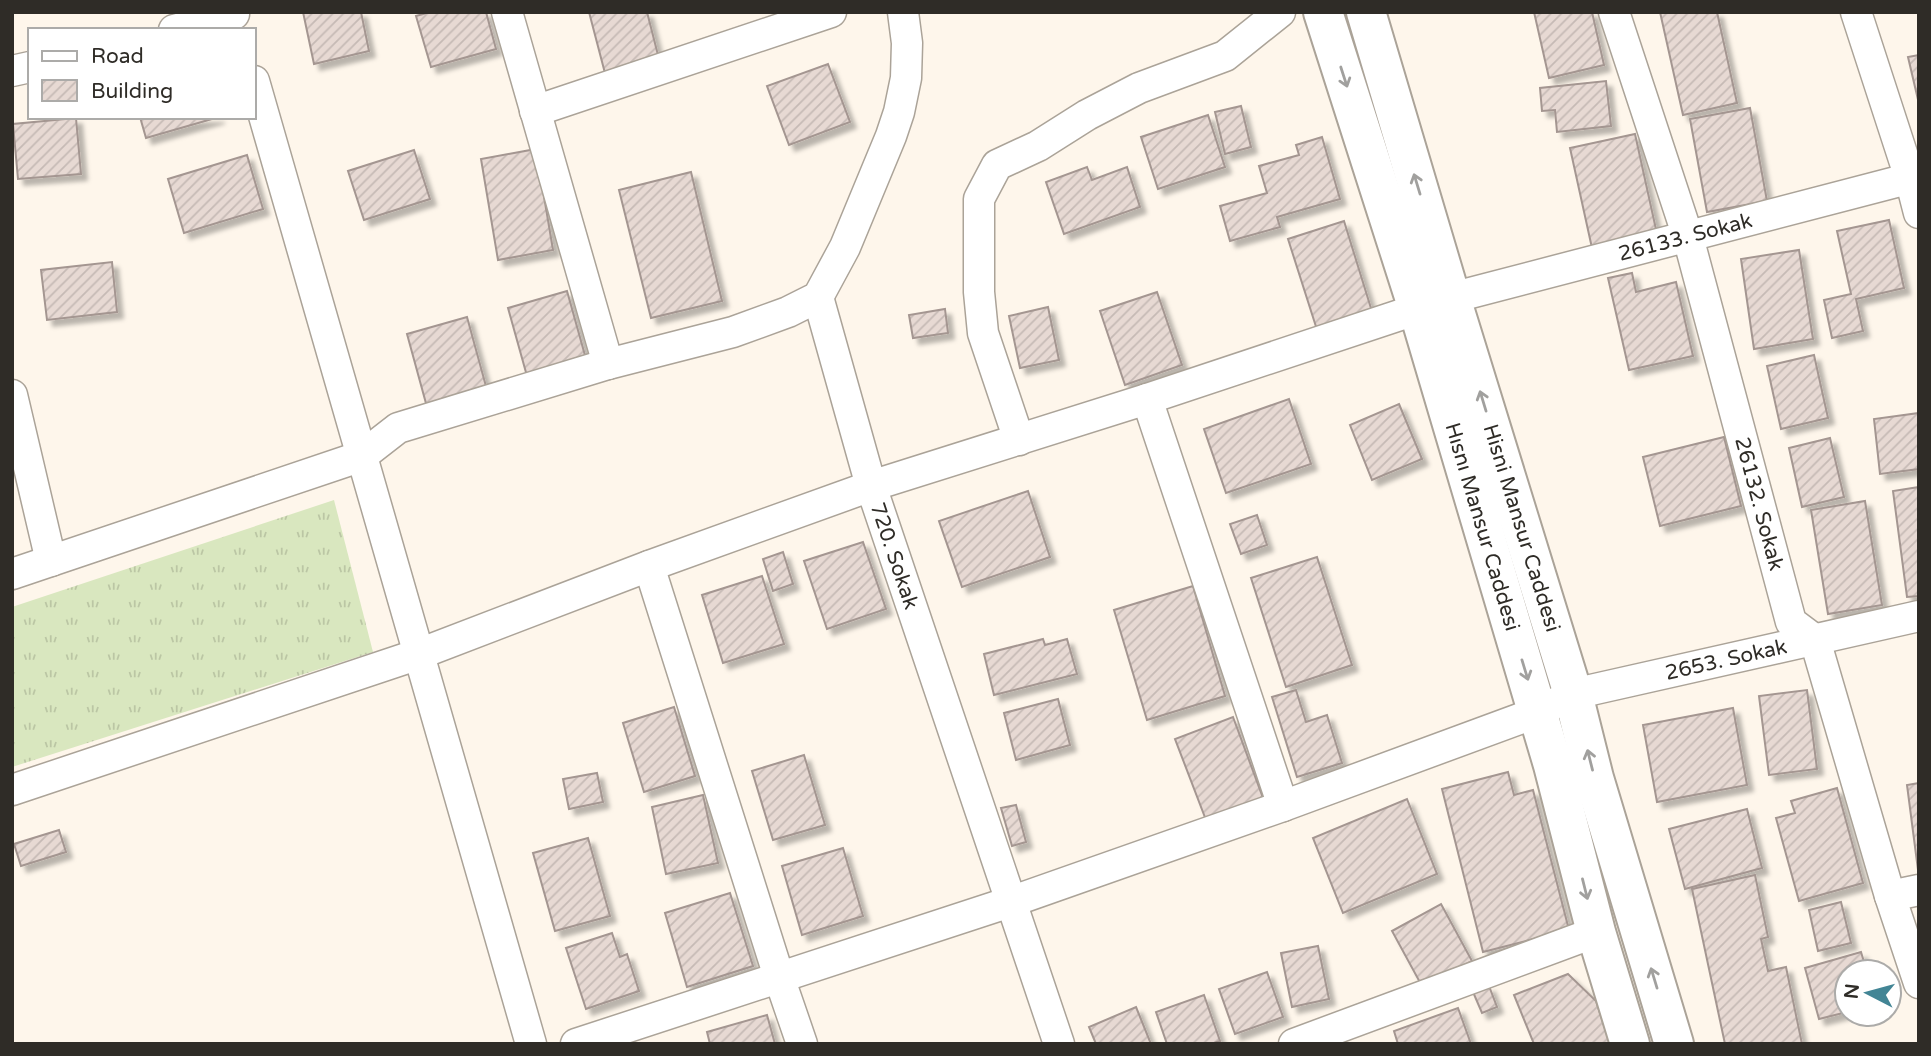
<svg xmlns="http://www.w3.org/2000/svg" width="1931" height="1056" font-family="'Varela Round',sans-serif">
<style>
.grass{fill:url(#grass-tufts)}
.building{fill:url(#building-hatch);stroke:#a49691;stroke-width:2;filter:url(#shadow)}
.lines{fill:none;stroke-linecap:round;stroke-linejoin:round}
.minor-casing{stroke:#aba398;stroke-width:33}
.secondary-casing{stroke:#aba398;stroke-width:42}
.minor{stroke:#fff;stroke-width:30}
.secondary{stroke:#fff;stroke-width:38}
.oneway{stroke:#a1a09e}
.labels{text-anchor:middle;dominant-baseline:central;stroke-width:6;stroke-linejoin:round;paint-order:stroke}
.street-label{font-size:21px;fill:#2f2c27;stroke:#fff}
</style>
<defs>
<pattern id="grass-tufts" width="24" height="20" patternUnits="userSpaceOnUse" patternTransform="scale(1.75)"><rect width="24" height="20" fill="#d9e7bf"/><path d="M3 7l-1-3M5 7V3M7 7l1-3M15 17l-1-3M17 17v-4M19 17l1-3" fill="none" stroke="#bbc6a4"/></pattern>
<pattern id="building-hatch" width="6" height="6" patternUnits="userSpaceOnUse" patternTransform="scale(1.75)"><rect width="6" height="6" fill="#e7d9d3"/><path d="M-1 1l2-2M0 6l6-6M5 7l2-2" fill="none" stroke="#c6bab5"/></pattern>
<filter id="shadow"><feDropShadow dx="6" dy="6" stdDeviation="2" flood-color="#0004"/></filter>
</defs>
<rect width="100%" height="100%" fill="#fef6eb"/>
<path class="grass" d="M 334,500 L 373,652 L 12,767 L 12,607 Z"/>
<g class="building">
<path d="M 303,12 L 361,12 L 369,51 L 314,64 Z"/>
<path d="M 430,12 L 486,12 L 496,49 L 431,67 L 416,16 Z"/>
<path d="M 589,12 L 647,12 L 660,63 L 606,77 Z"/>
<path d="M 1534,12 L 1592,12 L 1604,65 L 1549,78 Z"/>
<path d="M 1660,12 L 1717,12 L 1737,103 L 1683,115 Z"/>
<path d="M 1919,55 L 1919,104 L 1908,57 Z"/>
<path d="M 828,64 L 850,122 L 789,145 L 767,86 Z"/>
<path d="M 1606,81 L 1611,126 L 1557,132 L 1555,110 L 1542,111 L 1540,88 Z"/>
<path d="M 1241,106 L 1251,147 L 1225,154 L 1215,112 Z"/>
<path d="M 1750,108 L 1767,201 L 1707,212 L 1690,119 Z"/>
<path d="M 1208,115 L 1225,167 L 1158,189 L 1141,137 Z"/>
<path d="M 140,117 L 219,117 L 146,138 Z"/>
<path d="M 76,118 L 81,174 L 18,179 L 13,124 Z"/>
<path d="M 1635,134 L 1657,234 L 1592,248 L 1570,148 Z"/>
<path d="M 1322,137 L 1340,199 L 1277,217 L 1280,227 L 1230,241 L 1220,206 L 1267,193 L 1259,166 L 1299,155 L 1296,145 Z"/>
<path d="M 536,149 L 553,250 L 498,260 L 481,159 Z"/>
<path d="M 414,150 L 430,199 L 364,220 L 348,171 Z"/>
<path d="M 247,155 L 263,209 L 184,233 L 168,179 Z"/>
<path d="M 1087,167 L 1092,180 L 1127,167 L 1140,207 L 1064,234 L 1046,182 Z"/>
<path d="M 691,172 L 722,301 L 651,318 L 619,190 Z"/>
<path d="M 1889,220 L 1904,288 L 1856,299 L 1863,331 L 1832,338 L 1824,300 L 1851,294 L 1837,231 Z"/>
<path d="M 1344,221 L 1374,318 L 1319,336 L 1288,239 Z"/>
<path d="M 1799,250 L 1813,339 L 1754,349 L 1741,259 Z"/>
<path d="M 112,262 L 117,312 L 47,320 L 41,270 Z"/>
<path d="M 1632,273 L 1636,292 L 1676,282 L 1693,356 L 1629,370 L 1608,278 Z"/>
<path d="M 567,291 L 586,359 L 527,376 L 508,308 Z"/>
<path d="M 1157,292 L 1182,365 L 1125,385 L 1100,311 Z"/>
<path d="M 1048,307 L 1059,360 L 1020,368 L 1009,316 Z"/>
<path d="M 945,309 L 948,333 L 913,338 L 909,315 Z"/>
<path d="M 467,317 L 487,390 L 427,407 L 407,334 Z"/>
<path d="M 1814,355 L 1828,418 L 1781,429 L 1767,366 Z"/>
<path d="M 1289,399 L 1311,464 L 1226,493 L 1204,429 Z"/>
<path d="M 1399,404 L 1422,459 L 1372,480 L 1350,425 Z"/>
<path d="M 1919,413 L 1919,469 L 1880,474 L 1874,419 Z"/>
<path d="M 1724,437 L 1741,506 L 1660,526 L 1643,457 Z"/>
<path d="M 1830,438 L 1844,497 L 1802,507 L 1789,448 Z"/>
<path d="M 1919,487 L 1919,596 L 1907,597 L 1893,491 Z"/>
<path d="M 1028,491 L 1050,557 L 962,587 L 939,521 Z"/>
<path d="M 1865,501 L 1882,605 L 1828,614 L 1811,510 Z"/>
<path d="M 1257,515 L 1267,545 L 1241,554 L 1230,524 Z"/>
<path d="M 863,542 L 886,609 L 827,629 L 804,561 Z"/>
<path d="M 783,552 L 793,584 L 773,591 L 763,559 Z"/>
<path d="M 1317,557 L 1352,665 L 1286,687 L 1251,578 Z"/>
<path d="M 762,576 L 784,644 L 723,663 L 702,595 Z"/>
<path d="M 1193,586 L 1225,696 L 1147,720 L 1114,610 Z"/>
<path d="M 1043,639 L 1045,645 L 1067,639 L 1077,674 L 994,695 L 984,654 Z"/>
<path d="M 1296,690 L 1306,722 L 1327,715 L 1342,763 L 1297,777 L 1272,697 Z"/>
<path d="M 1807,690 L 1817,769 L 1769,775 L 1759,696 Z"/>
<path d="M 1058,699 L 1070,745 L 1016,760 L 1004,713 Z"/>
<path d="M 674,707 L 695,776 L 644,792 L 623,723 Z"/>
<path d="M 1733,708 L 1747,785 L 1657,802 L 1643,725 Z"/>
<path d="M 1233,717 L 1263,798 L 1206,820 L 1175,739 Z"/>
<path d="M 804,755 L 825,825 L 773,840 L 752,771 Z"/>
<path d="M 1508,772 L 1514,795 L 1533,790 L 1569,930 L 1483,952 L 1442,789 Z"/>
<path d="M 597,773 L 603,802 L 569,809 L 563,779 Z"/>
<path d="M 1919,783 L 1919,870 L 1918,870 L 1907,785 Z"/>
<path d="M 1837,788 L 1863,883 L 1799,901 L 1776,818 L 1795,813 L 1791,801 Z"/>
<path d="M 703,795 L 718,863 L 666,874 L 652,807 Z"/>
<path d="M 1407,799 L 1437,874 L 1343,913 L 1313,838 Z"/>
<path d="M 1016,805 L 1026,842 L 1012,846 L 1001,808 Z"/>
<path d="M 1747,809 L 1762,868 L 1685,889 L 1669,829 Z"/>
<path d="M 59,830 L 66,852 L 21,866 L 14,844 Z"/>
<path d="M 588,838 L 610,916 L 555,931 L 533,853 Z"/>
<path d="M 843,848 L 863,916 L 802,935 L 782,866 Z"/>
<path d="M 1755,875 L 1768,937 L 1761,939 L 1768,971 L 1786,967 L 1802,1044 L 1725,1044 L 1692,889 Z"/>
<path d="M 730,893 L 753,966 L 687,987 L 665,913 Z"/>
<path d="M 1841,902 L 1851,943 L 1818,951 L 1809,910 Z"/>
<path d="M 1441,904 L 1472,961 L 1423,988 L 1392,931 Z"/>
<path d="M 612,933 L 620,957 L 627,954 L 639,991 L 586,1009 L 566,948 Z"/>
<path d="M 1318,946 L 1329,999 L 1292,1007 L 1281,953 Z"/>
<path d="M 1861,952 L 1867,972 L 1847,972 L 1847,1012 L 1819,1019 L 1805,968 Z"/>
<path d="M 1267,972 L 1283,1017 L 1235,1034 L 1219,989 Z"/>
<path d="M 1568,974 L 1596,1001 L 1610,1044 L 1534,1044 L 1514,995 Z"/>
<path d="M 1489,986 L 1497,1007 L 1482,1013 L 1473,992 Z"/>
<path d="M 1204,995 L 1220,1041 L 1211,1044 L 1167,1044 L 1156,1012 Z"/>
<path d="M 1136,1007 L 1151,1044 L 1096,1044 L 1089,1027 Z"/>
<path d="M 1458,1008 L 1471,1044 L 1398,1044 L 1394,1031 Z"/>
<path d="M 767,1015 L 775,1044 L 710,1044 L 707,1032 Z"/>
</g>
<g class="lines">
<g class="minor-casing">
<g id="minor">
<path d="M 507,12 L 608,364"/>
<path id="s1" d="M 1614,12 L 1688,237 L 1791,622 L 1815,640 L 1890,896 L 1919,983"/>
<path d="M 1856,12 L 1910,178 L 1919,213"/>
<path d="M 174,30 L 234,14"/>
<path d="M 12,71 L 30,67"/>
<path d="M 254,81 L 531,1044"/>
<path d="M 535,111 L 831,12"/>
<path d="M 818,297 L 871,486 L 1147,399 L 1418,309"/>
<path id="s2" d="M 1451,298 L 1919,176"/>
<path d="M 12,395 L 51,561"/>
<path d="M 1147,399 L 1283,806"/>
<path d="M 1019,440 L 983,333 L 979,292 L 979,199 L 997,165 L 1038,146 L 1087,115 L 1139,88 L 1225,56 L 1280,12"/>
<path d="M 649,566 L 779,977 L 802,1044"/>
<path d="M 12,574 L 362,456 L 398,428 L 608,364 L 733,332 L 788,312 L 818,297 L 845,247 L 891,136 L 899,112 L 906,78 L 907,43 L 903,12"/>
<path id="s3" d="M 12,790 L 419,654 L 649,566 L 871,486 L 1059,1044"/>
<path d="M 1890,896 L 1919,890"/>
<path id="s4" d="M 576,1044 L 1010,902 L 1283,806 L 1538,712 L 1573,694 L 1919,616"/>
<path d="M 1294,1044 L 1596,932"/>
</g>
</g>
<g class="secondary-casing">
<g id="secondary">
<path id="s5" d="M 1323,12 L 1418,309 L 1553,765 L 1596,932 L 1630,1044"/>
<path id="s6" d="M 1366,12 L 1451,298 L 1573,694 L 1594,778 L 1674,1044"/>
</g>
</g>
<use href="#minor" class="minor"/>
<use href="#secondary" class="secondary"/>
</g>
<defs><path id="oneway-shaft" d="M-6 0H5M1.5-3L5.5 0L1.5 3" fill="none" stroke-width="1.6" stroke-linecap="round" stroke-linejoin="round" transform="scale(1.75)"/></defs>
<g class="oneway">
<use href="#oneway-shaft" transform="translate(1344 77) rotate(72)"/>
<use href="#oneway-shaft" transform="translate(1417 184) rotate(-107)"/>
<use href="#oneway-shaft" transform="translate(1483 401) rotate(-107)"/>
<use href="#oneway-shaft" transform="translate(1525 670) rotate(73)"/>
<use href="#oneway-shaft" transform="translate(1590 760) rotate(-104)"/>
<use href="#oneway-shaft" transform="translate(1585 889) rotate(76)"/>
<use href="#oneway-shaft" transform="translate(1654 978) rotate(-107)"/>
</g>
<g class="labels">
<g class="street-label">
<text stroke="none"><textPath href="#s2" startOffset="242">26133. Sokak</textPath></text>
<text stroke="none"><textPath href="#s1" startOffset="513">26132. Sokak</textPath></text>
<text stroke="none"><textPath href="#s5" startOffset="539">Hısnı Mansur Caddesi</textPath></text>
<text stroke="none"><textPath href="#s6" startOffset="539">Hisni Mansur Caddesi</textPath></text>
<text stroke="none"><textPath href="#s3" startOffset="985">720. Sokak</textPath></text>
<text stroke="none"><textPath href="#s4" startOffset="1214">2653. Sokak</textPath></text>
</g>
</g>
<rect width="1931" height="1056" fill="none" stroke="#2f2c27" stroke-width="28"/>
<rect x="28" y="28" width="228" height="91" fill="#ffffff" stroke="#acaba9" stroke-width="2"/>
<rect x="42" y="51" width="35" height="10" fill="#ffffff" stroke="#acaba9" stroke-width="2"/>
<text x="91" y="63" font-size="21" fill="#2f2c27">Road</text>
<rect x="42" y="80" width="35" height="21" fill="url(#building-hatch)" stroke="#acaba9" stroke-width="2"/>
<text x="91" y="98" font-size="21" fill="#2f2c27">Building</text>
<g transform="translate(1868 993) rotate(276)"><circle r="33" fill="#ffffff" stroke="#acaba9" stroke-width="2"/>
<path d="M0-5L12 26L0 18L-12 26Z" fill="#428595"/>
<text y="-10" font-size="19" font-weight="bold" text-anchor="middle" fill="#2f2c27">N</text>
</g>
</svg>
